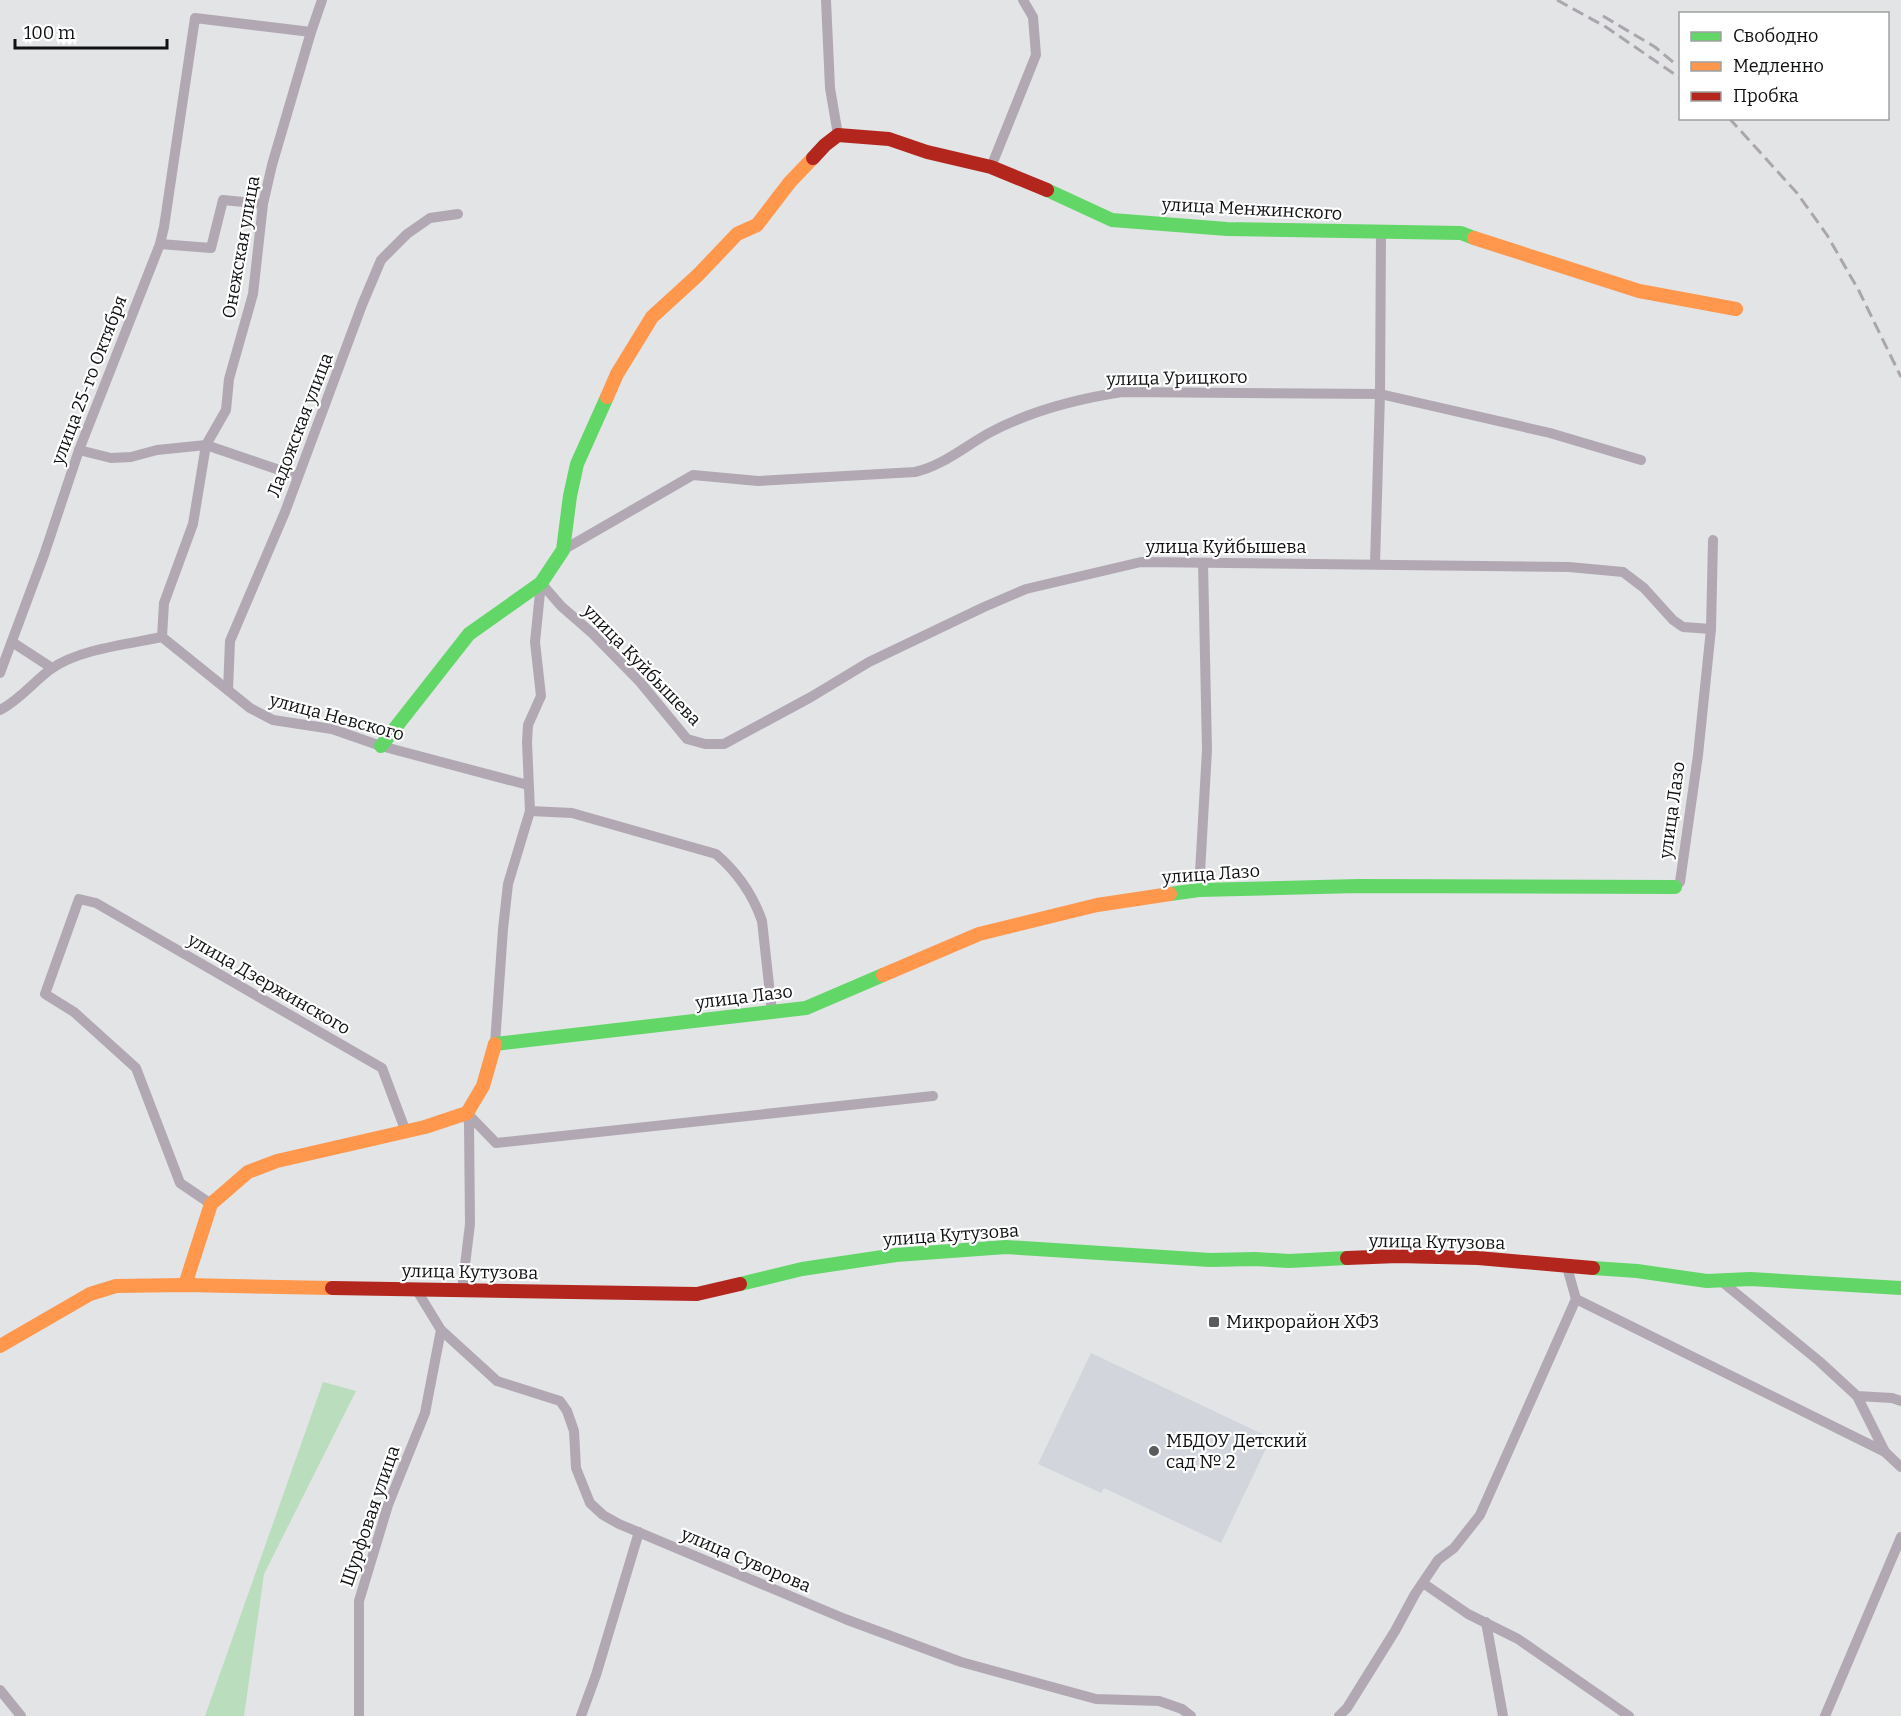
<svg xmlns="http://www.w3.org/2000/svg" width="1901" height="1716" font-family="Bitter,serif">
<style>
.built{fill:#d2d6dc}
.green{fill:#baddbe}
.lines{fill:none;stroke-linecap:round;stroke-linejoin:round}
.street{stroke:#b2a8b3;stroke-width:10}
.fast{stroke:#63d668;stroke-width:14}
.slow{stroke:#ff974d;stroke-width:14}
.jam{stroke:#b3261e;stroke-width:14}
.rail{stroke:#aba6ac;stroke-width:3;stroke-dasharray:12 6;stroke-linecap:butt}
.poi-dot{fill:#5a5b5c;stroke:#fff;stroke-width:2}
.labels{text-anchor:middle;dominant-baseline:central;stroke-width:4.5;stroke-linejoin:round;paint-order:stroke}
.street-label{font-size:18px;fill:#101112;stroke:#fff}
.poi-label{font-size:18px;fill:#101112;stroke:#fff;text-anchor:start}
</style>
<rect width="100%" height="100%" fill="#e2e4e6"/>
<path class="built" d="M 1091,1353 L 1271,1438 L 1221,1543 L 1104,1488 L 1101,1493 L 1038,1464 Z"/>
<path class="green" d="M 323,1382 L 356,1391 L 264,1574 L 244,1716 L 205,1716 Z"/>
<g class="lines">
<g class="street">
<path d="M 826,0 L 830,88 L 838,135"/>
<path d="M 991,167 L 1036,55 L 1033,17 L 1023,0"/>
<path d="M 160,244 L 211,248 L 223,200 L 263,204"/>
<path d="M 79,450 L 111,458 L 131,457 L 157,450 L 206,445 L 297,476"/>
<path d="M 563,550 L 693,475 L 758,481 L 915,472 C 942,466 964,447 989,433 C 1030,411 1076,399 1122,392 L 1380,394 L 1550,433 L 1641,460"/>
<path d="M 1375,564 L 1380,394 L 1381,233"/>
<path d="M 541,583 L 561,606 L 593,634 L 640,682 L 687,739 L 705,744 L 724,744 L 811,697 L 869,662 L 984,607 L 1026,589 L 1141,562 L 1569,567 L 1623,572 L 1644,588 L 1673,620 L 1683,627 L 1711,629"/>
<path d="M 162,637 L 164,603 L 193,524 L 206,445 L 226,410 L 229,379 L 253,294 L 263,204 L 272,165 L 311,32 L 322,0"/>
<path d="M 12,642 L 52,668"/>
<path d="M 0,673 L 44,555 L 79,450 L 160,244 L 164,227 L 195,18 L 311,32"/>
<path d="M 228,690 L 230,641 L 285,512 L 362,305 L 381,260 L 407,234 L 430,218 L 458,214"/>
<path d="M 0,710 C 20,700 33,682 51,669 C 79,649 129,644 162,637 L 250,708 L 273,720 L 332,729 L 381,746 L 528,785"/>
<path d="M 530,811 L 572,813 L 716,854 C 737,872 753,895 762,921 L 772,1012"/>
<path d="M 1675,887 L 1680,882 L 1698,755 L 1711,629 L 1713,540"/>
<path d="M 1199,890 L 1207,750 L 1203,563"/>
<path d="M 495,1044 L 503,929 L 508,884 L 530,811 L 527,742 L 528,725 L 541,696 L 535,642 L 541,583"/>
<path d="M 467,1113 L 496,1143 L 933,1096"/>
<path d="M 211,1204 L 180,1183 L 136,1068 L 74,1012 L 45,994 L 79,899 L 96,903 L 382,1068 L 406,1132"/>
<path d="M 1567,1267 L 1576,1299 L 1885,1452 L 1901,1467"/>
<path d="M 1721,1281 L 1819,1361 L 1857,1396 L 1892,1398 L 1901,1401"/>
<path d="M 416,1289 L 441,1330 L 497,1381 L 560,1401 L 567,1411 L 574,1431 L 576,1468 L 590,1503 L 603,1515 L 619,1524 L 845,1619 L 961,1662 L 1096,1699 L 1159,1701 L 1182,1709 L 1191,1716"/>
<path d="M 462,1290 L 470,1224 L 469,1124 L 467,1113"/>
<path d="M 1857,1396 L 1885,1452"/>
<path d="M 1423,1583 L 1468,1614 L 1518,1639 L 1629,1716"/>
<path d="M 1486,1622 L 1503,1716"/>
<path d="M 0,1690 L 21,1716"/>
<path d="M 359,1716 L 359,1601 L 388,1505 L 425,1413 L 441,1330"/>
<path d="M 581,1716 L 596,1675 L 639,1532"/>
<path d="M 1339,1716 L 1347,1708 L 1395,1631 L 1415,1594 L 1438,1560 L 1454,1548 L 1480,1515 L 1576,1299"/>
<path d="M 1825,1716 L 1901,1537"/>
</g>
<g class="fast">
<path d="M 1047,190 L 1112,220 L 1227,229 L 1461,233 L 1474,238"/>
<path d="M 381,746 L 469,634 L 541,583 L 563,550 L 570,496 L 577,464 L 607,397"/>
<path d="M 1170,894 L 1199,890 L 1358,886 L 1675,887"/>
<path d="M 495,1044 L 806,1008 L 883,975"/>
<path d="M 1593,1268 L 1637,1271 L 1707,1281 L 1750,1279 L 1901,1288"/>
<path d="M 740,1284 L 802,1269 L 896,1255 L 1006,1247 L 1210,1260 L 1255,1259 L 1289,1261 L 1347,1258"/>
</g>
<g class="slow">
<path d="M 1474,238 L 1639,291 L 1736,309"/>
<path d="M 607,397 L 617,374 L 652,317 L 698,275 L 737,234 L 757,225 L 790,182 L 813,158"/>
<path d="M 883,975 L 979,934 L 1097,905 L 1170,894"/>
<path d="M 185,1285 L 211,1204 L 248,1172 L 277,1161 L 425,1127 L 467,1113 L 483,1086 L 495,1044"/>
<path d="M 0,1346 L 90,1294 L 116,1286 L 185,1285 L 332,1288"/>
</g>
<g class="jam">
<path d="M 813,158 L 825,145 L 838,135 L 889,139 L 927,152 L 991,167 L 1047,190"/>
<path d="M 1347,1258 L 1398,1256 L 1478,1258 L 1593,1268"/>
<path d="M 332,1288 L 697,1294 L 740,1284"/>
</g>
<g class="rail">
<path d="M 1557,0 L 1606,27 L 1680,78"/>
<path d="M 1603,16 L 1655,47 L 1673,62"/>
<path d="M 1729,118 L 1797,193 L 1827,235 L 1859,291 L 1901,377"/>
</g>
</g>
<g class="poi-dot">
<rect x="1208" y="1316" width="12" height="12" rx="3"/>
<circle cx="1154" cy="1451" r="6"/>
</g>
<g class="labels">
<g class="street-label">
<text transform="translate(1252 209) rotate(3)">улица Менжинского</text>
<text transform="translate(241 247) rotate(-80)">Онежская улица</text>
<text transform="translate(1177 378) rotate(-1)">улица Урицкого</text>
<text transform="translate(89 380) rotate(-69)">улица 25-го Октября</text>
<text transform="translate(300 425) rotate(-69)">Ладожская улица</text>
<text x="1226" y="547">улица Куйбышева</text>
<text transform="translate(642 665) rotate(46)">улица Куйбышева</text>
<text transform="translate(337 717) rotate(15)">улица Невского</text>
<text transform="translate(1672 810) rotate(-82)">улица Лазо</text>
<text transform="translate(1211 874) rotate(-4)">улица Лазо</text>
<text transform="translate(269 984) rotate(30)">улица Дзержинского</text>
<text transform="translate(744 997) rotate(-7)">улица Лазо</text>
<text transform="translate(951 1235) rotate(-4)">улица Кутузова</text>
<text transform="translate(1437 1242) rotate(1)">улица Кутузова</text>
<text transform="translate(470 1272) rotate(1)">улица Кутузова</text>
<text transform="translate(370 1516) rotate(-71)">Шурфовая улица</text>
<text transform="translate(746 1560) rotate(23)">улица Суворова</text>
</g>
<g class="poi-label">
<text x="1226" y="1322">Микрорайон ХФЗ</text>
<text x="1166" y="1441">МБДОУ Детский<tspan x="1166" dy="21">сад № 2</tspan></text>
</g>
</g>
<rect x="1679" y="12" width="210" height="108" fill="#ffffff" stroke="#9fa0a0" stroke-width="1.5"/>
<rect x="1691" y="32" width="30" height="9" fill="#63d668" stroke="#9fa0a0" stroke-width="1.5"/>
<text x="1733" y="42" font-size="18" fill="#101112">Свободно</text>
<rect x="1691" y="62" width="30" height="9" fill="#ff974d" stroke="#9fa0a0" stroke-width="1.5"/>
<text x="1733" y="72" font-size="18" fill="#101112">Медленно</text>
<rect x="1691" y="92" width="30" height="9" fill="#b3261e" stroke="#9fa0a0" stroke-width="1.5"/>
<text x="1733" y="102" font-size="18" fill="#101112">Пробка</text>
<path d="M15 39v9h152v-9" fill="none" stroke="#101112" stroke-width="3"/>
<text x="24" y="39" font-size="18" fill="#101112" stroke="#ffffff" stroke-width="4.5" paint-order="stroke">100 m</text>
</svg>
